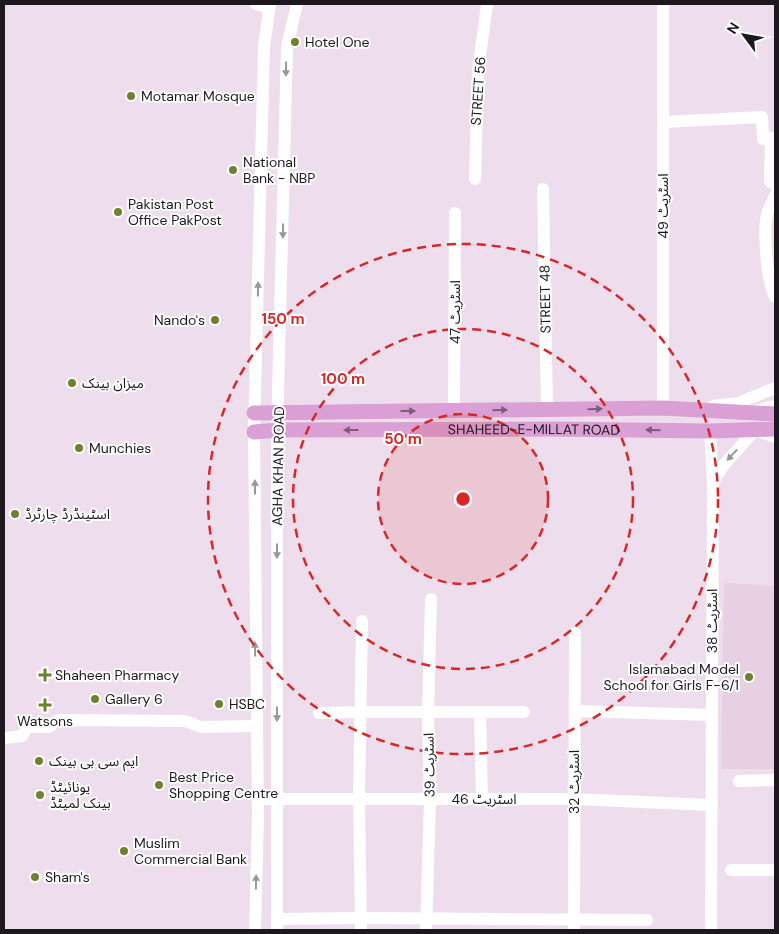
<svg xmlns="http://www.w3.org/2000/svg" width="779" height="934" font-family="'DM Sans','Noto Sans Arabic',sans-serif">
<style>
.built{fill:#e8d0e4}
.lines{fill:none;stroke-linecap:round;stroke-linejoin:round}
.minor{stroke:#fff;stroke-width:12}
.major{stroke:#da9fd4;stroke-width:15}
.oneway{fill:#999799}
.oneway2{fill:#7c5c78}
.ring{fill:none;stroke:#d62828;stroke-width:2.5;stroke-dasharray:9 6}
.poi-dot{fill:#6e8131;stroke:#fff;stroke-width:2}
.labels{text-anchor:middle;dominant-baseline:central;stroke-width:4;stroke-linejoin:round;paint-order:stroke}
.poi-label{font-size:14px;fill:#1d181d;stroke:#fff;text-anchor:start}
.street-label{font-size:14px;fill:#1d181d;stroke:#fff}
.centre{fill:#d62828;stroke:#fff;stroke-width:2.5}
.ring-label{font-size:15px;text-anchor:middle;font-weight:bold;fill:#d62828;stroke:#fff;stroke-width:4;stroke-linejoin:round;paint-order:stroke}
</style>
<rect width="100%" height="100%" fill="#eeddec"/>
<path class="built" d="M 724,583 L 775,586 L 775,769 L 721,769 Z"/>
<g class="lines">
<g class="minor">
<path d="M 256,4 L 269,8"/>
<path d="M 663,122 L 762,117 L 763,139 L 771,138 L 770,181 L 775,185"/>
<path d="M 475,179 L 478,71 L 487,4"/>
<path d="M 543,189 L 547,409"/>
<path d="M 775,196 C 773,201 770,206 768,211 C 762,228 767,281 775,297"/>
<path d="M 713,406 L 738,403 L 775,388"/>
<path d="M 663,408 L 663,4"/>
<path d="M 454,411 L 455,213"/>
<path d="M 755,411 L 775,406"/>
<path d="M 710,431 L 713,482 L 711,930"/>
<path d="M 713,482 L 723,466 L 755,430 L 775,437"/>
<path d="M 575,711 L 712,715"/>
<path d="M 319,713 L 360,712 L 524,712"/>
<path d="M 480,713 L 482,799"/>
<path d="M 4,738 L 22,736 L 28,727 L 49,727 L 58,720 L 185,721 L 201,727 L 256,726"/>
<path d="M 739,781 L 775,780"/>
<path d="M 257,799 L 574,799 L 711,805"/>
<path d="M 731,870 L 775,870"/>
<path d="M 278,919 L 361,918 L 647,920"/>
<path d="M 255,930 L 258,816 L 254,432 L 264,46 L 270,4"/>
<path d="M 277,930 L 277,430 L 287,47 L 297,4"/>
<path d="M 361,930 L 359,799 L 362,621"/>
<path d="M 426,930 L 430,799 L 428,713 L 431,599"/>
<path d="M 574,930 L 575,633"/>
</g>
<g class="major">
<path d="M 254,413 L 663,408 L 775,414"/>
<path id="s1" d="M 254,432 L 277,430 L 550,429 L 710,431 L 775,429"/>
</g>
</g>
<defs><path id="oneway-solid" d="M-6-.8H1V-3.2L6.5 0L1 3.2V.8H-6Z" transform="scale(1.25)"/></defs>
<g class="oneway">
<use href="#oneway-solid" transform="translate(286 69) rotate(91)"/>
<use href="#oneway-solid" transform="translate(283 231) rotate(91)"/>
<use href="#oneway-solid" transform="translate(258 289) rotate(-89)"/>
<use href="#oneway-solid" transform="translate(732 455) rotate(133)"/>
<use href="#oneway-solid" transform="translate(255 487) rotate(-90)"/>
<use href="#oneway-solid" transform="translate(277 551) rotate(90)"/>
<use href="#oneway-solid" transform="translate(255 649) rotate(-91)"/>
<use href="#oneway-solid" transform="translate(277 714) rotate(90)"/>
<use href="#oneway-solid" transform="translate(256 882) rotate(-89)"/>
</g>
<g class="oneway2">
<use href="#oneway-solid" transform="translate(595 409) rotate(-1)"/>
<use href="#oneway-solid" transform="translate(500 410) rotate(-1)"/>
<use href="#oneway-solid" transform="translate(408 411)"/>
<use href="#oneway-solid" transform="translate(351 430) rotate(180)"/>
<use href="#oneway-solid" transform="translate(653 430) rotate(-179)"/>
</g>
<circle cx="463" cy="499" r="85" fill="#d62828" fill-opacity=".12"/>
<g class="ring">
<circle cx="463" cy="499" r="85"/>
<circle cx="463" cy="499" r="170"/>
<circle cx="463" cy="499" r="255"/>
</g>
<g class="poi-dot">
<circle cx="295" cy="42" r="5"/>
<circle cx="131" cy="96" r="5"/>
<circle cx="233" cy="170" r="5"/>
<circle cx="118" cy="212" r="5"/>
<circle cx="215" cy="320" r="5"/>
<circle cx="72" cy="383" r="5"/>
<circle cx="79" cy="448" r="5"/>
<circle cx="15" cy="514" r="5"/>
<path d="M42.5 667.5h5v5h5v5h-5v5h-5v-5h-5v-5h5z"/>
<circle cx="749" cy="677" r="5"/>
<circle cx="95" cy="699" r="5"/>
<circle cx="219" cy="704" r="5"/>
<path d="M42.5 697.5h5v5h5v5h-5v5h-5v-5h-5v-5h5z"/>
<circle cx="39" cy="761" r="5"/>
<circle cx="159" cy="785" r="5"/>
<circle cx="40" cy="795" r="5"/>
<circle cx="124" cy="851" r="5"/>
<circle cx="35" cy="877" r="5"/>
</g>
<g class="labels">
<g class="poi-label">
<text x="305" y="42">Hotel One</text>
<text x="141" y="96">Motamar Mosque</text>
<text x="243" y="162">National<tspan x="243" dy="16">Bank - NBP</tspan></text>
<text x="128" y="204">Pakistan Post<tspan x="128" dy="16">Office PakPost</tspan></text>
<text x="205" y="320" text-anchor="end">Nando's</text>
<text x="82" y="383">میزان بینک</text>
<text x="89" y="448">Munchies</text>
<text x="25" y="514">اسٹینڈرڈ چارٹرڈ</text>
<text x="739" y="669" text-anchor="end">Islamabad Model<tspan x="739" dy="16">School for Girls F-6/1</tspan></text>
<text x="55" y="675">Shaheen Pharmacy</text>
<text x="105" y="699">Gallery 6</text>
<text x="229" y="704">HSBC</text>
<text x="45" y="721" text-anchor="middle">Watsons</text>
<text x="49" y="761">ایم سی بی بینک</text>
<text x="169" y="777">Best Price<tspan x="169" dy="16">Shopping Centre</tspan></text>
<text x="50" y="787">یونائیٹڈ<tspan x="50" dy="16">بینک لمیٹڈ</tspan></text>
<text x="134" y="843">Muslim<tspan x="134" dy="16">Commercial Bank</tspan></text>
<text x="45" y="877">Sham's</text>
</g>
<g class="street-label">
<text transform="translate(478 91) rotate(-86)">STREET 56</text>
<text transform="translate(663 206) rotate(-90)">اسٹریٹ 49</text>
<text transform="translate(545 299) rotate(-91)">STREET 48</text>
<text transform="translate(455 312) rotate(-90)">اسٹریٹ 47</text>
<text stroke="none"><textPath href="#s1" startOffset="280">SHAHEED-E-MILLAT ROAD</textPath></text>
<text transform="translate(278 466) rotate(-89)">AGHA KHAN ROAD</text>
<text transform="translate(712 621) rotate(-90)">اسٹریٹ 38</text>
<text transform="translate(429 765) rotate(-91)">اسٹریٹ 39</text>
<text transform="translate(574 782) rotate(-90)">اسٹریٹ 32</text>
<text x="484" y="799">اسٹریٹ 46</text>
</g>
</g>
<circle cx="463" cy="499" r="8" class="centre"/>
<g class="ring-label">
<text x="283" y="324">150 m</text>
<text x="343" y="384">100 m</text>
<text x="403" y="444">50 m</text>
</g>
<rect width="779" height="934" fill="none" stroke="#1d181d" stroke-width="10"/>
<g transform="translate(744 35) rotate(302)" stroke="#ffffff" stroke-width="4" paint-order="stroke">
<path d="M0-4L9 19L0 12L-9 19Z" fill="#1d181d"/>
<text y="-8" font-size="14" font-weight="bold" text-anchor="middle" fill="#1d181d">N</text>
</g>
</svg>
